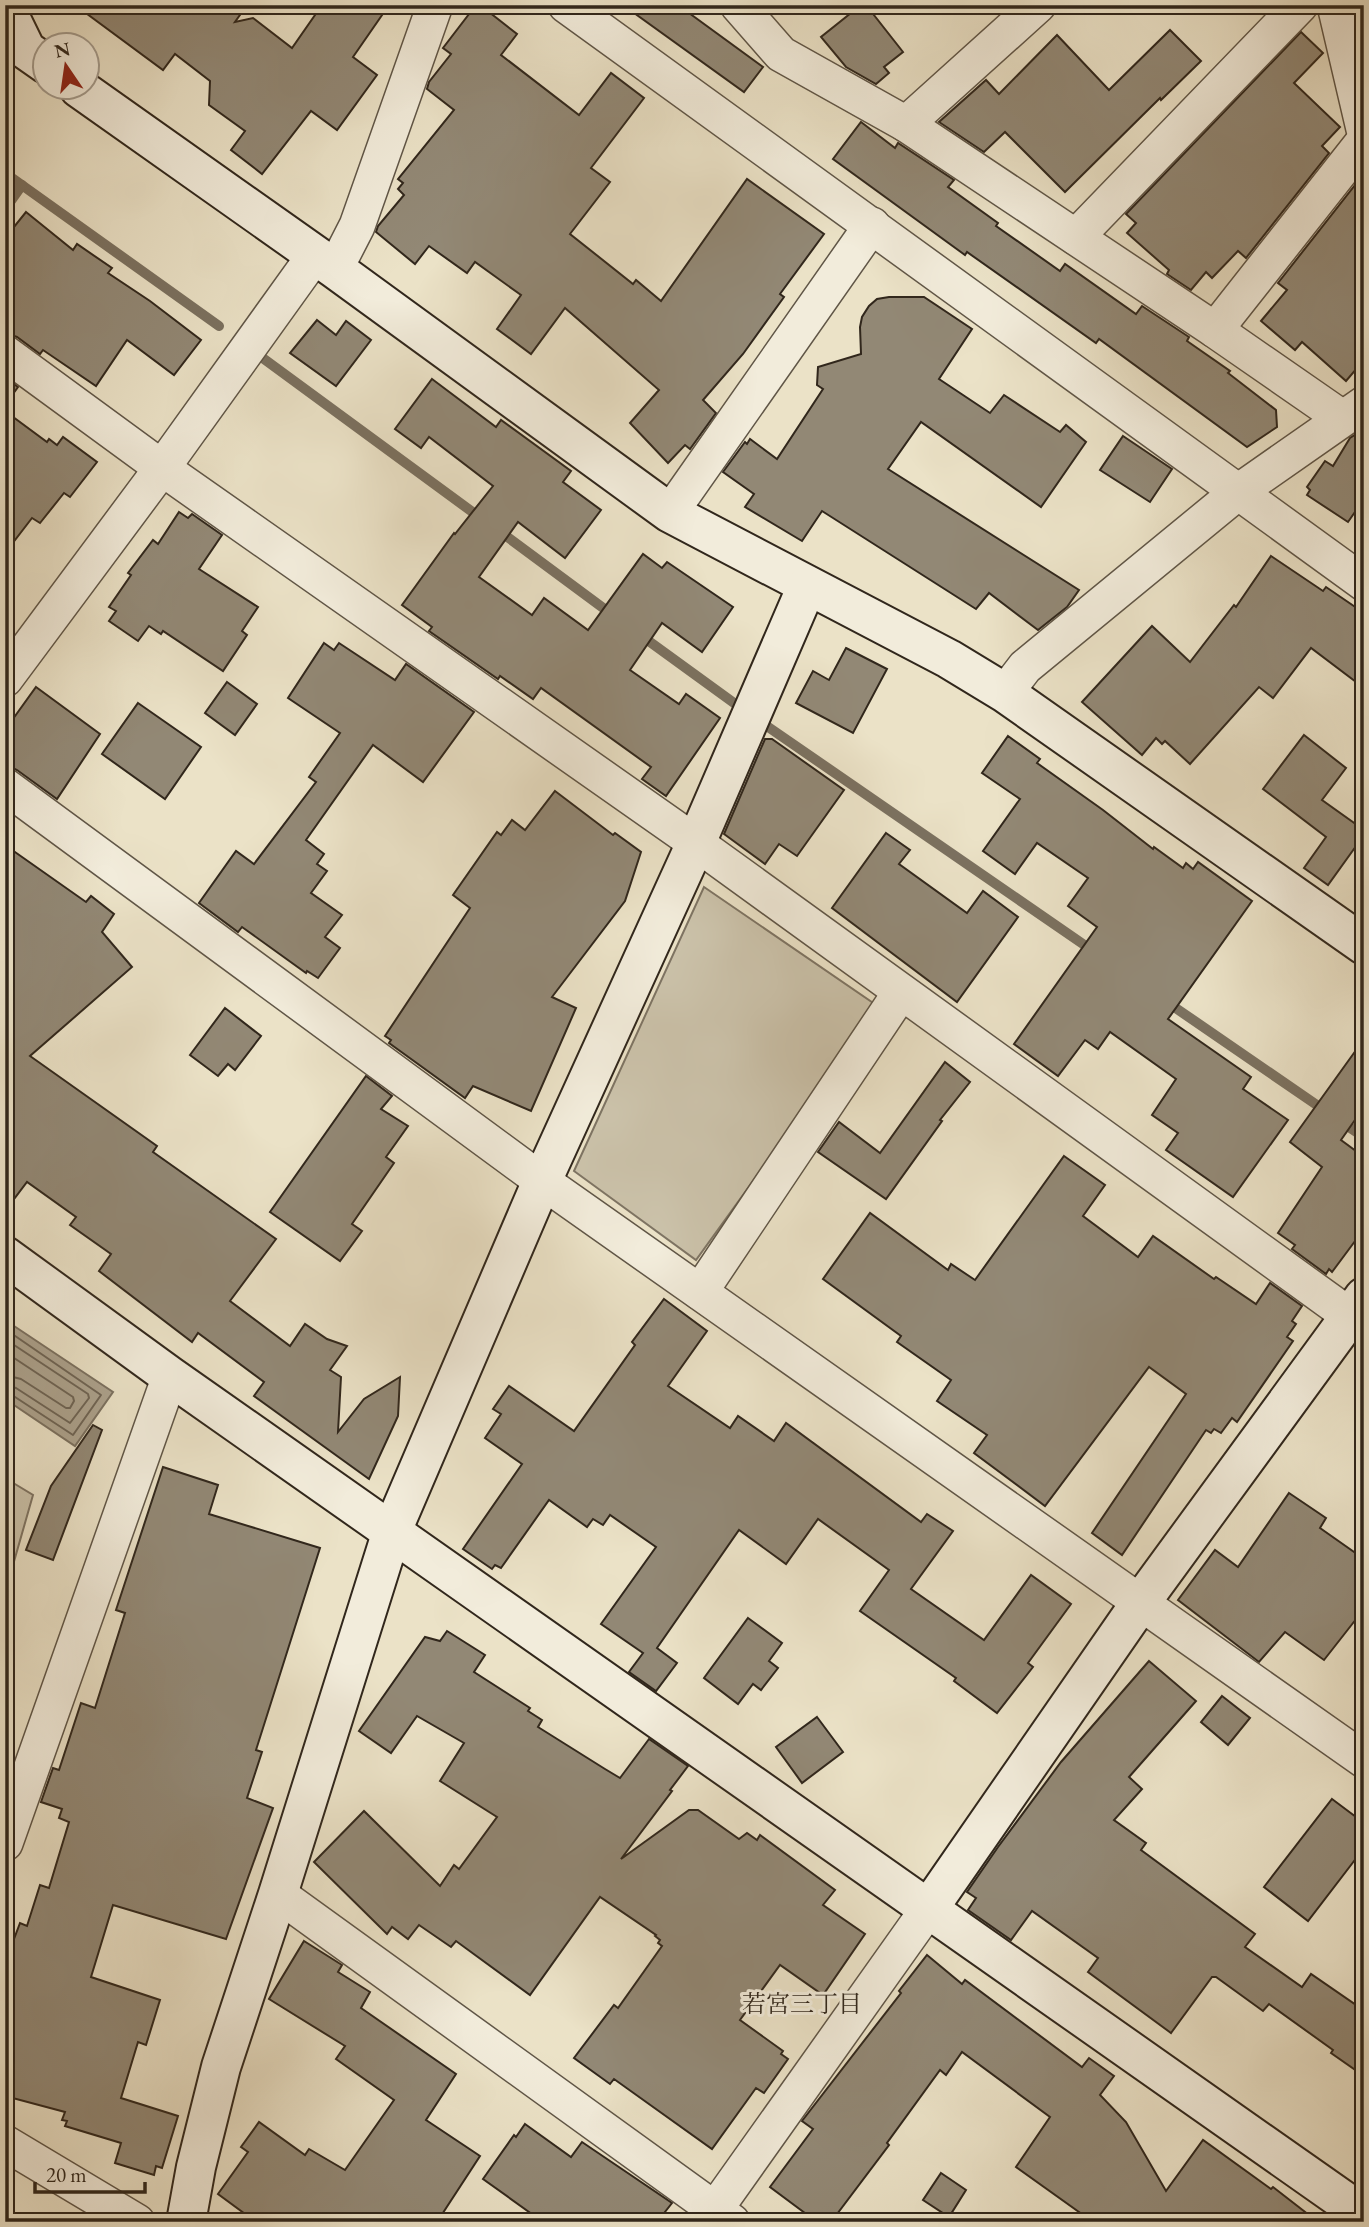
<svg xmlns="http://www.w3.org/2000/svg" width="1369" height="2227" font-family="'EB Garamond','Noto Serif JP',serif">
<style>
.green{fill:#cbc2aa;stroke:#7e7463;stroke-width:2}
.water{fill:#aca28d;stroke:#7b7160;stroke-width:2}
.lines{fill:none;stroke-linecap:round;stroke-linejoin:round}
.shore{stroke:#6e6454;stroke-width:2}
.stream{stroke:#7b7160;stroke-width:10}
.building{fill:#928875;stroke:#31271c;stroke-width:2}
.street-casing{stroke:#605647;stroke-width:38}
.secondary-casing{stroke:#31271c;stroke-width:42}
.street{stroke:#f2ecdb;stroke-width:35}
.secondary{stroke:#f2ecdb;stroke-width:38}
.labels{text-anchor:middle;dominant-baseline:central;stroke-width:6;stroke-linejoin:round;paint-order:stroke}
.neighbourhood-label{font-size:24px;fill:#31271c;stroke:#f2ecdb}
</style>
<rect width="100%" height="100%" fill="#ebe2c7"/>
<filter id="stains"><feTurbulence type="fractalNoise" baseFrequency=".00286" numOctaves="4"/><feColorMatrix values="0 0 0 0 .2 0 0 0 0 .09 0 0 0 0 .02 0 0 0 .5 -.17"/></filter>
<radialGradient id="worn" r=".72"><stop offset=".6" stop-color="#630" stop-opacity="0"/><stop offset="1" stop-color="#630" stop-opacity=".3"/></radialGradient>
<g class="green">
<path d="M 704,887 L 879,1007 L 696,1260 L 574,1171 Z"/>
<path d="M 5,1478 L 33,1495 L 5,1593 Z"/>
</g>
<path class="water" d="M 5,1320 L 113,1392 L 75,1446 L 5,1399 Z"/>
<g class="lines">
<g class="shore">
<path d="M 5,1329 L 101,1395 L 73,1435 L 12,1395 L 5,1394"/>
<path d="M 5,1339 L 88,1394 L 89,1398 L 70,1423 L 16,1388 L 5,1385"/>
<path d="M 5,1352 L 73,1397 L 74,1401 L 70,1408 L 66,1408 L 21,1379 L 5,1375"/>
</g>
<g class="stream">
<path d="M 5,173 L 219,326"/>
<path d="M 5,209 L 22,185"/>
<path d="M 264,359 L 482,519"/>
<path d="M 498,530 L 614,616"/>
<path d="M 639,634 L 745,711"/>
<path d="M 758,720 L 1096,953"/>
<path d="M 1164,1000 L 1327,1112"/>
<path d="M 1340,1121 L 1364,1137"/>
</g>
</g>
<g class="building">
<path d="M 75,5 L 247,5 L 235,22 L 253,18 L 292,48 L 322,5 L 389,5 L 353,57 L 377,75 L 337,130 L 311,111 L 262,174 L 231,150 L 245,131 L 209,105 L 210,81 L 175,54 L 163,70 Z"/>
<path d="M 476,5 L 480,5 L 517,34 L 501,55 L 579,115 L 611,73 L 644,98 L 591,168 L 610,182 L 570,234 L 633,284 L 636,280 L 661,301 L 747,179 L 824,234 L 780,294 L 784,297 L 743,354 L 703,400 L 716,413 L 690,449 L 685,445 L 668,463 L 630,423 L 659,390 L 565,308 L 531,354 L 497,329 L 521,295 L 475,262 L 467,273 L 429,246 L 415,264 L 376,232 L 378,226 L 404,195 L 398,189 L 403,183 L 398,179 L 454,110 L 427,89 L 429,82 L 451,54 L 443,48 Z"/>
<path d="M 623,5 L 678,5 L 763,67 L 744,92 Z"/>
<path d="M 861,5 L 866,5 L 903,52 L 884,67 L 889,73 L 876,84 L 846,67 L 821,37 Z"/>
<path d="M 1170,30 L 1201,61 L 1161,100 L 1160,98 L 1065,192 L 1005,132 L 984,152 L 939,122 L 986,80 L 999,94 L 1057,35 L 1109,90 Z"/>
<path d="M 1301,32 L 1323,53 L 1294,83 L 1340,127 L 1322,146 L 1329,153 L 1246,258 L 1238,251 L 1212,278 L 1206,272 L 1191,290 L 1167,274 L 1169,270 L 1127,233 L 1136,223 L 1126,214 Z"/>
<path d="M 861,122 L 895,148 L 898,143 L 954,180 L 948,187 L 998,223 L 996,226 L 1060,271 L 1065,264 L 1136,314 L 1142,306 L 1189,337 L 1187,341 L 1230,371 L 1228,373 L 1276,410 L 1277,427 L 1247,447 L 1099,339 L 1096,343 L 967,252 L 965,255 L 833,159 Z"/>
<path d="M 1359,180 L 1364,185 L 1364,360 L 1346,381 L 1302,342 L 1295,350 L 1261,321 L 1287,290 L 1278,283 Z"/>
<path d="M 26,212 L 73,250 L 77,244 L 112,268 L 108,273 L 150,301 L 201,340 L 174,375 L 127,340 L 96,386 L 43,350 L 40,354 L 17,337 L 5,333 L 5,238 Z"/>
<path d="M 889,297 L 924,297 L 972,329 L 939,379 L 990,413 L 1004,395 L 1060,432 L 1066,425 L 1086,442 L 1041,507 L 921,422 L 888,469 L 1079,590 L 1067,607 L 1038,630 L 989,593 L 976,609 L 822,511 L 802,541 L 745,507 L 754,494 L 723,472 L 745,442 L 747,444 L 750,439 L 777,459 L 823,389 L 817,385 L 818,367 L 861,354 L 860,327 L 862,317 L 869,306 L 877,299 Z"/>
<path d="M 317,320 L 336,335 L 346,321 L 371,340 L 336,386 L 290,353 Z"/>
<path d="M 5,378 L 18,387 L 5,405 Z"/>
<path d="M 432,379 L 496,427 L 501,420 L 571,471 L 563,482 L 601,510 L 565,558 L 518,522 L 479,577 L 532,615 L 544,598 L 588,630 L 643,554 L 662,568 L 667,562 L 733,607 L 702,652 L 662,623 L 630,670 L 679,704 L 686,694 L 720,718 L 666,796 L 642,779 L 651,767 L 541,688 L 533,699 L 500,676 L 498,679 L 429,631 L 432,627 L 402,605 L 454,533 L 455,534 L 493,486 L 429,437 L 421,448 L 395,429 Z"/>
<path d="M 5,411 L 47,442 L 49,439 L 57,445 L 63,437 L 97,462 L 70,497 L 64,493 L 40,523 L 32,518 L 5,553 Z"/>
<path d="M 1364,429 L 1364,499 L 1348,522 L 1307,495 L 1310,490 L 1307,487 L 1325,461 L 1333,466 L 1350,438 Z"/>
<path d="M 1123,436 L 1172,469 L 1150,502 L 1100,470 Z"/>
<path d="M 179,512 L 188,518 L 192,514 L 222,535 L 199,569 L 258,607 L 242,631 L 247,635 L 223,671 L 163,631 L 161,634 L 149,626 L 138,641 L 109,621 L 116,611 L 109,607 L 131,575 L 128,573 L 153,540 L 158,544 Z"/>
<path d="M 1271,556 L 1323,591 L 1326,587 L 1364,613 L 1364,688 L 1311,648 L 1273,698 L 1259,687 L 1190,764 L 1165,741 L 1162,744 L 1156,738 L 1142,755 L 1082,702 L 1152,626 L 1190,662 L 1234,605 L 1236,607 Z"/>
<path d="M 324,643 L 334,650 L 339,643 L 395,680 L 406,664 L 474,712 L 423,782 L 373,745 L 306,840 L 324,854 L 317,864 L 327,871 L 311,893 L 342,915 L 325,937 L 340,948 L 318,978 L 307,971 L 306,973 L 242,927 L 238,932 L 199,903 L 236,851 L 254,864 L 316,782 L 309,777 L 340,733 L 288,698 Z"/>
<path d="M 846,648 L 887,669 L 853,733 L 796,703 L 813,671 L 829,680 Z"/>
<path d="M 227,682 L 257,704 L 235,735 L 205,713 Z"/>
<path d="M 36,687 L 100,734 L 57,799 L 17,770 L 5,764 L 5,730 Z"/>
<path d="M 138,703 L 201,747 L 165,799 L 102,754 Z"/>
<path d="M 1304,735 L 1346,768 L 1322,800 L 1364,830 L 1364,835 L 1328,885 L 1304,868 L 1326,837 L 1263,789 Z"/>
<path d="M 1008,736 L 1040,759 L 1037,763 L 1103,810 L 1153,849 L 1154,847 L 1183,868 L 1186,863 L 1193,869 L 1198,862 L 1252,901 L 1168,1019 L 1251,1077 L 1243,1089 L 1288,1120 L 1233,1197 L 1166,1150 L 1178,1133 L 1152,1115 L 1176,1079 L 1110,1032 L 1098,1049 L 1085,1040 L 1058,1076 L 1014,1044 L 1097,927 L 1068,906 L 1088,878 L 1037,843 L 1015,874 L 983,851 L 1020,799 L 982,773 Z"/>
<path d="M 765,739 L 772,739 L 844,790 L 797,856 L 779,844 L 765,864 L 724,834 Z"/>
<path d="M 555,791 L 613,835 L 615,833 L 641,852 L 625,901 L 552,997 L 576,1008 L 531,1111 L 473,1086 L 465,1098 L 389,1043 L 391,1040 L 385,1036 L 470,908 L 453,895 L 497,832 L 501,835 L 512,820 L 525,830 Z"/>
<path d="M 886,833 L 910,850 L 899,864 L 967,913 L 983,891 L 1018,917 L 957,1002 L 832,908 Z"/>
<path d="M 5,845 L 86,902 L 91,896 L 114,914 L 102,932 L 132,967 L 30,1056 L 157,1146 L 153,1152 L 276,1239 L 230,1301 L 290,1346 L 305,1324 L 327,1339 L 347,1346 L 330,1370 L 341,1377 L 338,1432 L 364,1399 L 400,1377 L 398,1416 L 369,1479 L 254,1396 L 264,1382 L 198,1333 L 192,1342 L 99,1271 L 111,1254 L 70,1225 L 76,1217 L 27,1182 L 5,1211 Z"/>
<path d="M 225,1008 L 261,1036 L 235,1070 L 228,1064 L 218,1076 L 190,1055 Z"/>
<path d="M 1364,1039 L 1364,1107 L 1341,1140 L 1364,1157 L 1364,1229 L 1332,1272 L 1329,1269 L 1326,1274 L 1292,1249 L 1295,1245 L 1278,1233 L 1322,1167 L 1290,1142 Z"/>
<path d="M 945,1062 L 970,1082 L 940,1120 L 942,1121 L 886,1199 L 818,1152 L 839,1122 L 880,1153 Z"/>
<path d="M 366,1076 L 392,1096 L 381,1109 L 408,1126 L 386,1157 L 394,1163 L 352,1224 L 362,1231 L 340,1261 L 270,1212 Z"/>
<path d="M 1064,1156 L 1105,1185 L 1083,1216 L 1138,1257 L 1153,1236 L 1214,1279 L 1216,1277 L 1256,1304 L 1270,1283 L 1302,1306 L 1292,1321 L 1296,1324 L 1287,1337 L 1293,1341 L 1237,1422 L 1232,1418 L 1221,1433 L 1214,1429 L 1211,1433 L 1206,1430 L 1122,1555 L 1092,1533 L 1186,1394 L 1149,1367 L 1045,1506 L 974,1453 L 987,1435 L 937,1401 L 951,1380 L 897,1342 L 901,1336 L 823,1279 L 870,1213 L 948,1270 L 951,1264 L 975,1280 Z"/>
<path d="M 664,1299 L 707,1331 L 668,1386 L 730,1428 L 738,1416 L 774,1441 L 786,1423 L 921,1522 L 927,1514 L 953,1531 L 911,1589 L 984,1640 L 1031,1575 L 1071,1604 L 1028,1663 L 1033,1667 L 997,1713 L 954,1681 L 956,1678 L 860,1611 L 889,1570 L 818,1519 L 786,1564 L 739,1530 L 657,1648 L 677,1663 L 656,1691 L 629,1672 L 643,1653 L 601,1624 L 656,1547 L 610,1515 L 603,1525 L 593,1519 L 587,1527 L 549,1500 L 501,1568 L 495,1565 L 492,1569 L 463,1549 L 522,1464 L 485,1438 L 501,1414 L 493,1409 L 509,1386 L 574,1431 L 635,1345 L 632,1342 Z"/>
<path d="M 93,1425 L 102,1430 L 53,1560 L 26,1550 L 51,1486 Z"/>
<path d="M 163,1467 L 218,1485 L 209,1514 L 320,1548 L 256,1750 L 262,1752 L 247,1798 L 273,1808 L 226,1939 L 113,1905 L 91,1977 L 160,2000 L 146,2045 L 138,2042 L 121,2098 L 178,2116 L 162,2168 L 156,2166 L 154,2175 L 115,2163 L 121,2143 L 65,2126 L 67,2121 L 62,2120 L 65,2112 L 5,2096 L 5,1963 L 20,1923 L 27,1926 L 40,1885 L 49,1888 L 69,1822 L 59,1818 L 62,1809 L 41,1802 L 53,1768 L 59,1770 L 81,1703 L 95,1708 L 125,1613 L 116,1610 Z"/>
<path d="M 1289,1493 L 1326,1518 L 1320,1528 L 1364,1559 L 1364,1609 L 1324,1660 L 1285,1632 L 1259,1662 L 1178,1600 L 1215,1550 L 1238,1567 Z"/>
<path d="M 748,1618 L 782,1643 L 769,1661 L 778,1668 L 761,1690 L 753,1684 L 738,1704 L 704,1678 Z"/>
<path d="M 447,1631 L 485,1655 L 474,1672 L 530,1708 L 528,1711 L 542,1720 L 538,1727 L 605,1769 L 620,1778 L 649,1739 L 688,1766 L 670,1790 L 672,1791 L 621,1859 L 689,1810 L 698,1810 L 739,1839 L 747,1833 L 757,1840 L 760,1835 L 835,1890 L 823,1905 L 865,1934 L 823,1995 L 780,1965 L 740,2020 L 783,2051 L 781,2054 L 788,2059 L 764,2093 L 756,2088 L 712,2149 L 614,2079 L 610,2084 L 574,2058 L 614,2005 L 618,2008 L 662,1946 L 658,1943 L 660,1940 L 655,1936 L 656,1935 L 600,1897 L 530,1995 L 456,1941 L 451,1947 L 419,1925 L 408,1939 L 392,1927 L 387,1934 L 314,1862 L 364,1811 L 440,1886 L 454,1865 L 459,1869 L 497,1817 L 440,1781 L 464,1743 L 417,1716 L 391,1753 L 359,1731 L 425,1637 L 440,1641 Z"/>
<path d="M 1149,1661 L 1196,1701 L 1129,1777 L 1142,1789 L 1114,1820 L 1146,1843 L 1141,1850 L 1255,1934 L 1245,1947 L 1302,1987 L 1311,1974 L 1362,2009 L 1364,2006 L 1364,2076 L 1331,2053 L 1333,2050 L 1269,2004 L 1263,2011 L 1216,1977 L 1212,1977 L 1171,2033 L 1088,1972 L 1098,1958 L 1032,1911 L 1011,1940 L 968,1910 L 976,1898 L 967,1892 L 998,1847 L 1061,1762 Z"/>
<path d="M 1222,1696 L 1250,1718 L 1228,1745 L 1201,1722 Z"/>
<path d="M 817,1717 L 843,1752 L 802,1783 L 776,1747 Z"/>
<path d="M 1332,1799 L 1364,1823 L 1364,1848 L 1308,1921 L 1264,1887 Z"/>
<path d="M 304,1941 L 342,1965 L 338,1972 L 370,1992 L 361,2008 L 456,2074 L 426,2120 L 480,2156 L 437,2222 L 256,2222 L 218,2194 L 248,2152 L 241,2147 L 259,2122 L 305,2155 L 309,2149 L 345,2170 L 394,2100 L 336,2059 L 345,2046 L 269,1999 Z"/>
<path d="M 927,1955 L 962,1984 L 965,1980 L 1082,2067 L 1089,2058 L 1114,2076 L 1100,2095 L 1126,2122 L 1166,2191 L 1203,2140 L 1271,2189 L 1273,2187 L 1318,2222 L 1093,2222 L 1016,2167 L 1050,2117 L 962,2052 L 946,2075 L 940,2070 L 887,2143 L 889,2145 L 831,2222 L 817,2222 L 770,2187 L 813,2129 L 802,2121 L 901,1993 L 899,1991 Z"/>
<path d="M 525,2124 L 571,2157 L 582,2142 L 672,2203 L 657,2222 L 543,2222 L 483,2179 L 514,2135 L 516,2137 Z"/>
<path d="M 941,2173 L 966,2190 L 949,2217 L 923,2200 Z"/>
</g>
<g class="lines">
<g class="street-casing">
<g id="street">
<path d="M 566,5 L 1364,583"/>
<path d="M 738,5 L 781,54 L 906,124"/>
<path d="M 1038,5 L 906,124 L 1215,330 L 1364,141"/>
<path d="M 1335,5 L 1364,129"/>
<path d="M 1076,237 L 1300,5"/>
<path d="M 335,269 L 357,226 L 435,5"/>
<path d="M 1215,330 L 1342,418"/>
<path d="M 5,353 L 162,468 L 696,843 L 1350,1316"/>
<path d="M 670,513 L 872,225"/>
<path d="M 5,679 L 162,468 L 315,255"/>
<path d="M 1005,693 L 1025,667 L 1238,492 L 1364,404"/>
<path d="M 5,786 L 542,1181 L 1364,1760"/>
<path d="M 700,1292 L 901,992"/>
<path d="M 5,1843 L 170,1376"/>
<path d="M 278,1894 L 732,2222"/>
<path d="M 5,2143 L 137,2222"/>
<path d="M 706,2222 L 929,1908"/>
</g>
</g>
<g class="secondary-casing">
<g id="secondary">
<path d="M 5,7 L 26,50 L 46,64"/>
<path d="M 79,88 L 335,269 L 670,513 L 949,659 L 1005,693 L 1364,945"/>
<path d="M 5,1256 L 170,1376 L 1364,2215"/>
<path d="M 929,1908 L 1141,1602 L 1364,1297"/>
<path d="M 186,2222 L 196,2167 L 221,2067 L 278,1894 L 392,1531 L 542,1181 L 696,843 L 807,586"/>
</g>
</g>
<use href="#street" class="street"/>
<use href="#secondary" class="secondary"/>
</g>
<g class="labels">
<g class="neighbourhood-label">
<text x="802" y="2003">若宮三丁目</text>
</g>
</g>
<rect width="1369" height="2227" fill="none" stroke="#ebe2c7" stroke-width="28"/>
<rect x="7" y="7" width="1355" height="2213" fill="none" stroke="#31271c" stroke-width="3.5"/>
<rect x="14" y="14" width="1341" height="2199" fill="none" stroke="#31271c" stroke-width="2"/>
<g transform="translate(66 66) rotate(347)"><circle r="33" fill="#f2ecdb" stroke="#a59d8f" stroke-width="2"/>
<path d="M0-5L12 26L0 18L-12 26Z" fill="#8f2418"/>
<text y="-10" font-size="19" font-weight="bold" text-anchor="middle" fill="#31271c">N</text>
</g>
<path d="M35 2182v10h110v-10" fill="none" stroke="#31271c" stroke-width="3.5"/>
<text x="46" y="2182" font-size="21" fill="#31271c" stroke="#f2ecdb" stroke-width="5" paint-order="stroke">20 m</text>
<rect width="100%" height="100%" filter="url(#stains)"/>
<rect width="100%" height="100%" fill="url(#worn)"/>
</svg>
